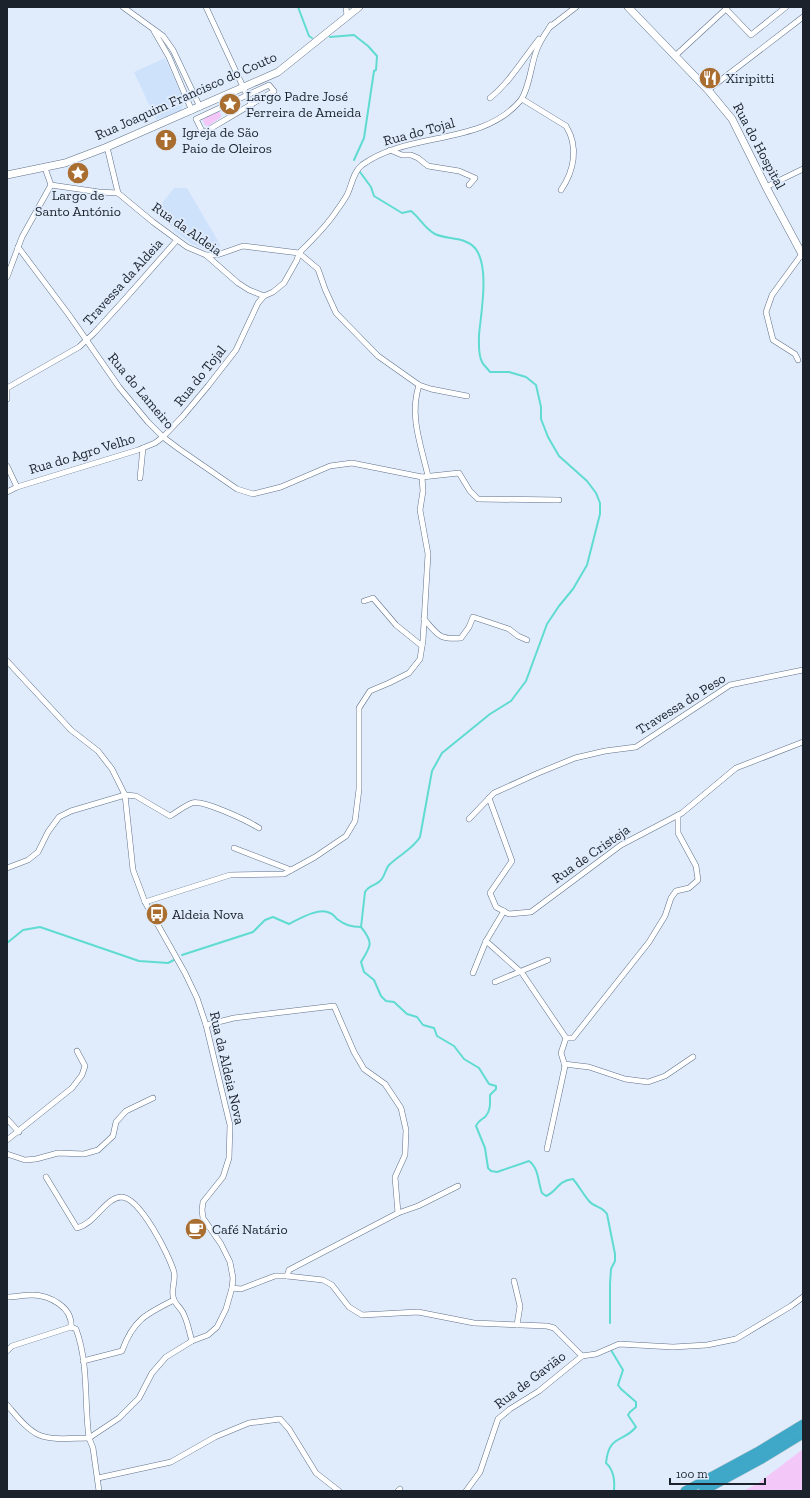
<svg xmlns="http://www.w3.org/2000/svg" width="810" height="1498" font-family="'Zilla Slab',serif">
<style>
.built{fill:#cfe2fc}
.green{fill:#f4c7f9}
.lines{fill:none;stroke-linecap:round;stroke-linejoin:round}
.stream{stroke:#5fdbd1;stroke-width:2}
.minor-casing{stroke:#5f7188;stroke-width:6}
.secondary-casing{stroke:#5f7188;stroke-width:8}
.motorway-casing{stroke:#cdced1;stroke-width:10}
.minor{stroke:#fff;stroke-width:5}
.secondary{stroke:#fff;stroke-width:7}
.motorway{stroke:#3fa8c8;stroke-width:9}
.labels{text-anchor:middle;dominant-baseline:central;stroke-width:3.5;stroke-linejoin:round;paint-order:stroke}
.poi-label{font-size:14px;fill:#1b222c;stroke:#e0ecfc;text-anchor:start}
.street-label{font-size:14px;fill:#1b222c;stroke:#e0ecfc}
</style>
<rect width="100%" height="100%" fill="#e0ecfc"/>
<g class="built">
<path d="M 165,58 L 184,100 L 181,111 L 156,120 L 134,72 Z"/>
<path d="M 174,188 L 187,188 L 221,246 L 211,249 L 201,248 L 192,244 L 174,231 L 174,228 L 155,212 Z"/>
</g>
<g class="green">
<path d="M 217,112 L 220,112 L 221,116 L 220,118 L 208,126 L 205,125 L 203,121 L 204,118 Z"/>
<path d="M 803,1449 L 803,1491 L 743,1491 L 757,1484 Z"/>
</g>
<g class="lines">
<g class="stream">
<path d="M 298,7 L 309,36 L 312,38"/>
<path d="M 330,37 L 354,35 L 368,46 L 377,56 L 376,70 L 374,71 L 364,138 L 354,160"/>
<path d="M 360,172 L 371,187 L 374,196 L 402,213 L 411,211 C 420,218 424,228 435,234 C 447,240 464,236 475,248 C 490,266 481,313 479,335 C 479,344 478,355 482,362 C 484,366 488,369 490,372 L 509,372 L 526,377 L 536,385 L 541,407 L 541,419 L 548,437 L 559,456 L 587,481 L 596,493 L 600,503 L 600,514 L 587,565 L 573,589 L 559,606 L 547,624 L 526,681 L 511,701 L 490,714 L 442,753 L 432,771 L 420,837 C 413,849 399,855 389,865 C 385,869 385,877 380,881 C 375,886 369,885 365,892 L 361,927"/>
<path d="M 361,927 C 374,943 371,946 361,962 L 364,972 L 374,980 L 381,996 L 386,1001 L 394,1002 L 407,1014 L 417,1017 L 423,1025 L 434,1028 L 437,1036 L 454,1046 L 464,1059 L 479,1068 L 489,1084 L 496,1086 L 496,1089 L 490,1095 C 490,1103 491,1111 485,1117 C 481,1120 478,1121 476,1126 L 485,1148 L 488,1168 L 491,1171 L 497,1172 L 529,1161 C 539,1168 538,1183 542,1193 L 546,1196 C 558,1191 557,1181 573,1179 C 579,1186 583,1194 589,1201 C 594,1207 603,1207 607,1214 L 615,1254 L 615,1261 L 611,1269 L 610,1284 L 610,1323"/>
<path d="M 7,943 L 23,930 L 40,927 L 139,961 L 168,963 L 174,960"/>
<path d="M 182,955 L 253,932 L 265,920 L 273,917 L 289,924 C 299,919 319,907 330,913 C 333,914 335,917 337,919 C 345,925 351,927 361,927"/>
<path d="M 611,1350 L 623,1370 L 618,1385 L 621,1389 L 636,1402 L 636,1407 L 630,1412 L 628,1415 L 636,1427 C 623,1443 609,1434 606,1463 C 614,1470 615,1480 614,1491"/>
</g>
<g class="minor-casing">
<g id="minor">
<path d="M 123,7 L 163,36 L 173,50 L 200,107"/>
<path d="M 206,7 L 251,104"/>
<path d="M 346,7 L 347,16"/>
<path d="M 726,9 L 751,35 L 786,7"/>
<path d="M 550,27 L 576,7"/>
<path d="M 154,31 L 169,57 L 192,111"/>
<path d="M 675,56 L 727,8"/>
<path d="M 269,85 L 274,91 L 203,133 L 196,119 Z"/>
<path d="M 708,90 L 803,17"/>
<path d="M 490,98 C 510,82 523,59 539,39"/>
<path d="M 522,99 L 566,126 C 579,147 574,171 561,190"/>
<path d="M 226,105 L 231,116"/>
<path d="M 107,147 L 118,193"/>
<path d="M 390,150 L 402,155 L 411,155 L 418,158 L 428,166 L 459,171 L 475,178 L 469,185"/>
<path d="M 45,168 L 51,185"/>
<path d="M 51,185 L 99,192 L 118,193"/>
<path d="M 766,187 L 803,169"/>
<path d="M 118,193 L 153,222 L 187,247 L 206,255 L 238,283 L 249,290 L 264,296"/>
<path d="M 18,247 L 69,315 L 119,387 L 148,422 L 163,437 L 179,449 L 237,489 L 253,494 L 281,487 L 330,466 L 352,463 L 422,477 L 459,473 L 470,491 L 478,499 L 559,500"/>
<path d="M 206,255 L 217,255 L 243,246 L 299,253 L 318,269 L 325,289 L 336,313 L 378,356 L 419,385 L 431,389 L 467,396"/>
<path d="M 7,277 L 22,237 L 51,185"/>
<path d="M 798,360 L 795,354 L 773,340 L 766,312 L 772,295 L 802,254"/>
<path d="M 419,385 C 409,416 421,445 428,476"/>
<path d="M 7,388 L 79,347 L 94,333 L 125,299 L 177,240"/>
<path d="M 7,389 L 7,399"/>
<path d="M 7,466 L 17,487"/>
<path d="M 140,478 L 143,448"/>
<path d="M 7,492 L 17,487 L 138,450 L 155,443 L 163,437 L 183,416 L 208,386 L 236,350 L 258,303 L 264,296 L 273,292 L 284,283 L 297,260 L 299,253 C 312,240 327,226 337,210 C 341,205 344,200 347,195 C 352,185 353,172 362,165 C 408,131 482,146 520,101 C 529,90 531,65 536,52 C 539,42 545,34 551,25"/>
<path d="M 364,601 L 373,598 L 396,625 L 422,646"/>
<path d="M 424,619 C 438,635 439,640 461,638 L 469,627 L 473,617 L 509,629 L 518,636 L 527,640"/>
<path d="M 7,661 L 71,730 L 98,751 L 112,769 L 125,795 L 133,870 L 145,902 L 185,973 L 197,998 L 206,1025 L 230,1125 L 229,1158 L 223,1177 L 203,1202 L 202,1210 L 203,1218 L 221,1244 L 230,1262 L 233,1278 L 232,1288 L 226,1309 L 217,1327 L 208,1335 L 192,1341 L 166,1357 L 152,1373 L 139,1398 L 119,1418 L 89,1438"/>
<path d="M 489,798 L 512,861 L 490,893 L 496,907 L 509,914 L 531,912 L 621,845 L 682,813 L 736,768 L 803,742"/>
<path d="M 469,819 L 494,793 L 536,774 L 575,758 L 605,751 L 636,747 L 730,685 L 803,670"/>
<path d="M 234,848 L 291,870"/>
<path d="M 7,868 L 28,860 L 38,852 L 48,832 L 59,817 L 71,811 L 125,795 L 136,796 L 170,816 C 177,812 184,806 192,803 C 202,799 248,821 259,828"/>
<path d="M 145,902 L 230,875 L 284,874 L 315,857 L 346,836 L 355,821 L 359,789 L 359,708 L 370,691 L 389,683 L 409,673 L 420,659 L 423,640 L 428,554 L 420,510 L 423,491 L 422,477"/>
<path d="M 486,941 L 522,973 L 566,1038 L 573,1038 L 649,942 L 665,916 L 671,898 L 676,891 L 689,888 L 698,880 L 696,866 L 678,833 L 678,815"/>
<path d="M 473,973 L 486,941 L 504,911"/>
<path d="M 495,982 L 548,960"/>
<path d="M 206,1025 L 234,1018 L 334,1006 L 354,1052 L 364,1069 L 385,1084 L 401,1108 L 406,1130 L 405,1155 L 395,1177 L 398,1213"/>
<path d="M 564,1064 L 589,1067 L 625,1079 L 648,1082 L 665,1076 L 693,1057"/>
<path d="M 7,1119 L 19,1132"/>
<path d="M 7,1140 L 72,1088 L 82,1075 L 85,1066 L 77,1051"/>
<path d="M 547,1149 L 565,1066 L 561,1053 L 566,1038"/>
<path d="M 7,1154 L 25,1160 L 36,1159 L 58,1153 L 84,1154 L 98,1150 L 113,1136 L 116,1122 L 126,1111 L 153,1098"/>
<path d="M 46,1177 L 77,1228 C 96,1223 105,1198 121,1197 C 140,1197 169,1255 174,1272 C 176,1281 170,1291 174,1300 C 176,1305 182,1309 184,1315 C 188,1323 189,1332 192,1341"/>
<path d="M 287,1276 L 289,1270 L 398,1213 L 418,1206 L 458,1186"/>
<path d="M 514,1281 L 520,1306 L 517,1325"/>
<path d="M 232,1288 L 241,1289 L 275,1276 L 287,1276 L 323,1280 L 332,1285 L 349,1307 L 362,1315 L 418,1312 L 474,1323 L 547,1326 L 554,1328 L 582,1356"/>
<path d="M 7,1297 C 15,1297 24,1295 32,1295 C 49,1295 73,1307 71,1327"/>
<path d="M 71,1327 L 76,1329 C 89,1364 84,1402 89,1438 L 93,1448 L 99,1491"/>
<path d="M 7,1351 L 12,1346 L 71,1327"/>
<path d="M 582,1356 L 596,1354 L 619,1344 L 673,1347 L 707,1345 L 736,1339 L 791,1306 L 803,1297"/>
<path d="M 83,1361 L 122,1351 C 133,1320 146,1314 174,1300"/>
<path d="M 7,1405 C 16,1415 26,1429 39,1435 C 54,1441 73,1438 89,1438"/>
<path d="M 98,1478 L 171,1462 L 215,1437 L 249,1423 L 280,1419 L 289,1429 L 316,1473 L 339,1491"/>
<path d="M 398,1491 L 400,1489"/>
<path d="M 466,1491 L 480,1472 L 498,1419 L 510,1409 L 539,1391 L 582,1356"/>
</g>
</g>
<g class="secondary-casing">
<g id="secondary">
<path d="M 628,7 L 708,90 L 732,119 L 766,187 L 803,256"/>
<path d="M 7,175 L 65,163 L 107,147 L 278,72 L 359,7"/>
</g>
</g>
<g class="motorway-casing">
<g id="motorway">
<path d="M 685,1491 L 757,1452 L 803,1424"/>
<path d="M 703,1491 L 762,1459 L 803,1434"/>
</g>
</g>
<use href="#minor" class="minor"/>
<use href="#secondary" class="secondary"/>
<use href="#motorway" class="motorway"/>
</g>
<defs>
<g id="restaurant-disc" transform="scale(1.15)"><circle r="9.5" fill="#a96d2f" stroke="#e0ecfc"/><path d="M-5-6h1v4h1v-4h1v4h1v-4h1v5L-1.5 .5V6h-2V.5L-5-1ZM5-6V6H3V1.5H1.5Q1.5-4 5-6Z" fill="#fff"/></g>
<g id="sight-disc" transform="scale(1.15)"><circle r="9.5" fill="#a96d2f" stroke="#e0ecfc"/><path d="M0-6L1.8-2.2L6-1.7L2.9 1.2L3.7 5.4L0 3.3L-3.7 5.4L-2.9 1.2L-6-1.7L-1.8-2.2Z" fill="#fff"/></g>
<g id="church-disc" transform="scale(1.15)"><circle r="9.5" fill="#a96d2f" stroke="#e0ecfc"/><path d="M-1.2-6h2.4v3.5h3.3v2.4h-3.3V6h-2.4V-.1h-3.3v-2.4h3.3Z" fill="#fff"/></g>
<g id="bus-disc" transform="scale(1.15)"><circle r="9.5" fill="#a96d2f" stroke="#e0ecfc"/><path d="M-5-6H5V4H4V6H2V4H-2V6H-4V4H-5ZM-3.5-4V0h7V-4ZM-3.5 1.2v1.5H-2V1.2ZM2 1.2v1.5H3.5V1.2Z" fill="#fff"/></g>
<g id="cafe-disc" transform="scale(1.15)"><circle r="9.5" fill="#a96d2f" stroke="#e0ecfc"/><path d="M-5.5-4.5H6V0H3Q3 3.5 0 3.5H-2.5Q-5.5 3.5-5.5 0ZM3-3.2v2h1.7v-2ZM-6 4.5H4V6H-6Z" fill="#fff"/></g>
</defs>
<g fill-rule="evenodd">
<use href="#restaurant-disc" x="710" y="78"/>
<use href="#sight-disc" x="230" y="104"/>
<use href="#church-disc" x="166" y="140"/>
<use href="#sight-disc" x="78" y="173"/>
<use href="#bus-disc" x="157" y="914"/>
<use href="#cafe-disc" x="196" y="1229"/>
</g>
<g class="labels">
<g class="poi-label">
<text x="726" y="78">Xiripitti</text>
<text x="246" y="96">Largo Padre José<tspan x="246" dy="16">Ferreira de Ameida</tspan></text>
<text x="182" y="132">Igreja de São<tspan x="182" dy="16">Paio de Oleiros</tspan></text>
<text x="78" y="195" text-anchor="middle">Largo de<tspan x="78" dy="16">Santo António</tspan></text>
<text x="172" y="914">Aldeia Nova</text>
<text x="212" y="1229">Café Natário</text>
</g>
<g class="street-label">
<text transform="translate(186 96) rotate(-24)">Rua Joaquim Francisco do Couto</text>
<text transform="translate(419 132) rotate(-15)">Rua do Tojal</text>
<text transform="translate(759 146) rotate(62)">Rua do Hospital</text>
<text transform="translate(187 229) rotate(35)">Rua da Aldeia</text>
<text transform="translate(123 282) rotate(-48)">Travessa da Aldeia</text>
<text transform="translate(200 376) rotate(-51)">Rua do Tojal</text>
<text transform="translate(141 391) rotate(50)">Rua do Lameiro</text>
<text transform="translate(82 454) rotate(-17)">Rua do Agro Velho</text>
<text transform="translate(681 704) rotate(-32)">Travessa do Peso</text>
<text transform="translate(591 854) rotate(-35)">Rua de Cristeja</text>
<text transform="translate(227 1068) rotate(77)">Rua da Aldeia Nova</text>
<text transform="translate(530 1380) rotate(-37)">Rua de Gavião</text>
</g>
</g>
<rect width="810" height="1498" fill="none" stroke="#1b222c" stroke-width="16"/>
<path d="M670 1478v6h95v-6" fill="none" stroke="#1b222c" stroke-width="2"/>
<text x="676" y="1478" font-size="12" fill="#1b222c" stroke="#e0ecfc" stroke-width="3" paint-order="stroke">100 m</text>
</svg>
